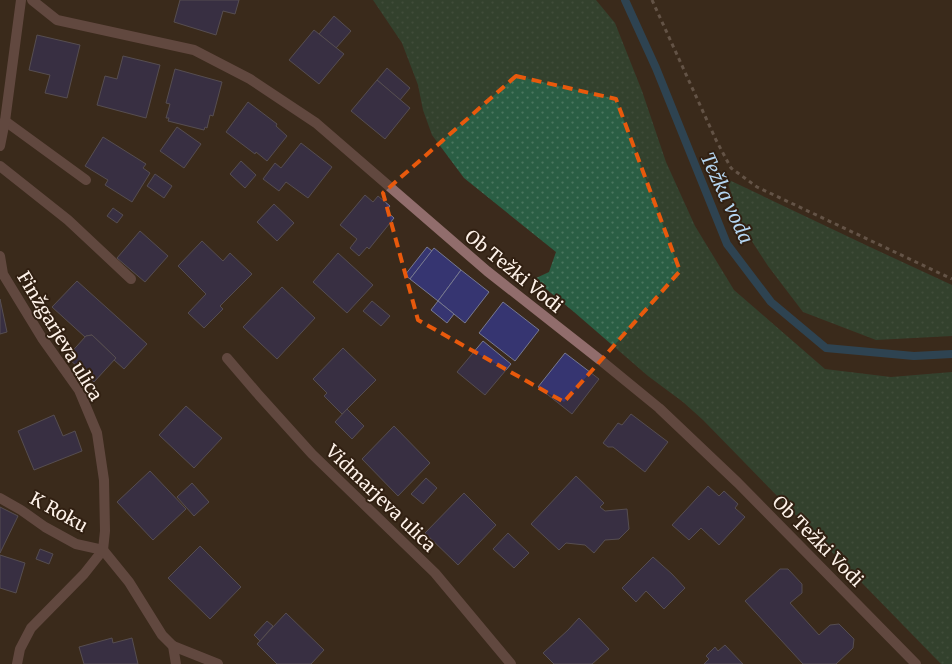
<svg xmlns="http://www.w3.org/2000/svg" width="952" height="664" font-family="Merriweather,serif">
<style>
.grass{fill:url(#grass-dots)}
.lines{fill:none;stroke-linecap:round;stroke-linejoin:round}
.stream{stroke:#206392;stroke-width:8}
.building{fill:#363571;stroke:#777990}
.path{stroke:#95867a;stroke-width:3;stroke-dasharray:4 4;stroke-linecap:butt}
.service{stroke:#916d6c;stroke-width:10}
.minor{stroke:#916d6c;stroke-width:10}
.marked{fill:none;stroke:#e8590c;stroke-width:4;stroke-dasharray:10 6;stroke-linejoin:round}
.labels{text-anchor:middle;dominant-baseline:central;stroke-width:4;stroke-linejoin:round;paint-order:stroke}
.street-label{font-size:18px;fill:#fef2e9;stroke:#312012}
.water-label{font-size:19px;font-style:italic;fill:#b4d5f1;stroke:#312012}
</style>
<defs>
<pattern id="grass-dots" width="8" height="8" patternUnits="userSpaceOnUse" patternTransform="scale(1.25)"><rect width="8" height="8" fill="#2a5e44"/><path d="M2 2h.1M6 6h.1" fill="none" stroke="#4a765f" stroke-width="1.8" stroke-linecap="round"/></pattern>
</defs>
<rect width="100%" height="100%" fill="#3b2a1c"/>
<g class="grass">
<path d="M 373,0 L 596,0 L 615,23 L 642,91 L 666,162 L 695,226 L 734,290 L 825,369 L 891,377 L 952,372 L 952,664 L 941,664 L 703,420 L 683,402 L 648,376 L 574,312 L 534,279 L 549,272 L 556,252 L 464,178 L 432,135 L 423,110 L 418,85 L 402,43 Z"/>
<path d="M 727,179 L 870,247 L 952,285 L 952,336 L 876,340 L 803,312 L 768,266 L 740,223 Z"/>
</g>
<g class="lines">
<path class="stream" d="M 625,0 L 656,68 L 727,244 L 771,302 L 826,348 L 914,356 L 952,354"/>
</g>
<g class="building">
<path d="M 180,0 L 239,0 L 235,14 L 223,11 L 216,35 L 174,22 Z"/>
<path d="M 334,16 L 351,31 L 336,48 L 319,34 Z"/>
<path d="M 314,30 L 344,54 L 319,84 L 289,60 Z"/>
<path d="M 37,35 L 80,45 L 67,98 L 45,93 L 50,75 L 29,70 Z"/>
<path d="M 123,56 L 160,65 L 146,118 L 97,105 L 105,76 L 117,79 Z"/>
<path d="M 387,68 L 410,88 L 400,100 L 377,80 Z"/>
<path d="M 175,69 L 222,82 L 213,116 L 210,115 L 207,128 L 205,127 L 204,130 L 168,121 L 169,118 L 166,118 L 170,104 L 166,103 Z"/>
<path d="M 377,80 L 410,108 L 385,139 L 351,111 Z"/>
<path d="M 248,102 L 277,124 L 276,126 L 287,136 L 267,161 L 256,152 L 255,154 L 226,132 Z"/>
<path d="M 177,127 L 201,144 L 184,168 L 160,151 Z"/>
<path d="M 103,137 L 146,164 L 143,168 L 150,173 L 132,202 L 105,185 L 108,180 L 85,166 Z"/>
<path d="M 301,143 L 332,167 L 308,198 L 286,182 L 279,191 L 263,179 L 275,163 L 281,168 Z"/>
<path d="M 241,161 L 256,175 L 245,188 L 230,174 Z"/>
<path d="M 155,174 L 172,186 L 164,198 L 147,186 Z"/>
<path d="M 365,195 L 373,202 L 378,196 L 390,206 L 386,211 L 394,218 L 369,249 L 367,247 L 359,256 L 350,248 L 357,239 L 340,225 Z"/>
<path d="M 274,204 L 294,223 L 277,241 L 257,222 Z"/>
<path d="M 113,208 L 123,215 L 117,223 L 107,216 Z"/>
<path d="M 140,231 L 168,256 L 145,282 L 117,258 Z"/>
<path d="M 202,241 L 223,261 L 230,253 L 252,274 L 220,306 L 223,309 L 204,328 L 188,313 L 206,294 L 178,266 Z"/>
<path d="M 427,247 L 432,251 L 410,279 L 405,275 Z"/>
<path d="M 434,248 L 461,270 L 438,301 L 410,279 Z"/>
<path d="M 338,253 L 373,285 L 347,313 L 313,282 Z"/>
<path d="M 461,270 L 489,292 L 465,323 L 438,301 Z"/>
<path d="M 77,281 L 147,344 L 124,369 L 114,360 L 116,358 L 92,335 L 86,336 L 85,337 L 52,307 Z"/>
<path d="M 282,287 L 315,318 L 277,359 L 243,327 Z"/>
<path d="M 0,299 L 7,332 L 0,334 Z"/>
<path d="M 372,301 L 390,316 L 381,326 L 363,311 Z"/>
<path d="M 438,301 L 454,314 L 447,323 L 431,310 Z"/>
<path d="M 503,302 L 539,330 L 515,361 L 479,333 Z"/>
<path d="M 92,335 L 116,358 L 94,382 L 67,357 L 86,336 Z"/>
<path d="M 483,341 L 511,364 L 485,395 L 457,372 Z"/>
<path d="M 343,348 L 376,380 L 342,414 L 324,396 L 327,393 L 313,379 Z"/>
<path d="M 565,353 L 599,379 L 572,414 L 538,387 Z"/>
<path d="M 186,406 L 222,438 L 194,468 L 159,435 Z"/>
<path d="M 347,409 L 364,426 L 352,439 L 335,422 Z"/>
<path d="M 631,414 L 668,442 L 645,472 L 613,447 L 608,447 L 603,443 L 618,423 L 622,425 Z"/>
<path d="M 54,415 L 63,436 L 75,431 L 82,451 L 34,470 L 18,431 Z"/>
<path d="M 394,426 L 430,463 L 398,496 L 362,459 Z"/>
<path d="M 150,471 L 186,509 L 153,540 L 117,502 Z"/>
<path d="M 576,476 L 604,503 L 600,507 L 605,511 L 627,509 L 629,529 L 619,539 L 605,540 L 594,553 L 585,545 L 566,543 L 559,550 L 531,524 Z"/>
<path d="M 426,478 L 437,488 L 423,504 L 411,494 Z"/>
<path d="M 192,483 L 209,502 L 194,516 L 177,497 Z"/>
<path d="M 708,486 L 719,496 L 724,491 L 738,504 L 735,508 L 745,517 L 719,545 L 701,528 L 689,540 L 672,525 Z"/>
<path d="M 464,493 L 496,525 L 458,565 L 425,533 Z"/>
<path d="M 0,507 L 18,516 L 0,553 Z"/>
<path d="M 508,533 L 529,553 L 514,568 L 493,549 Z"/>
<path d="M 200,546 L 241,587 L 210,619 L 168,578 Z"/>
<path d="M 40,549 L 53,554 L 49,564 L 36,559 Z"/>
<path d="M 0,555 L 25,563 L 16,593 L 0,588 Z"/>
<path d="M 653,557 L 672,574 L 685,588 L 664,609 L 646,591 L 636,602 L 622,588 Z"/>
<path d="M 780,569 L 788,569 L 802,584 L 802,593 L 790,603 L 819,635 L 830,625 L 839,624 L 854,639 L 853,648 L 836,664 L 803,664 L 745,601 Z"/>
<path d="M 286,613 L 324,650 L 311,664 L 277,664 L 257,644 Z"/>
<path d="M 579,618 L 609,649 L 592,664 L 554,664 L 543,653 L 568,630 Z"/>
<path d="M 267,621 L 273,626 L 260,641 L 254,635 Z"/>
<path d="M 112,638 L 113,643 L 132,638 L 138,664 L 84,664 L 79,647 Z"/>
<path d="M 725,645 L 743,664 L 704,664 L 709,659 L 706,656 L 715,647 L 718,651 Z"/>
</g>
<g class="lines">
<path class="path" d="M 652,0 L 716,140 L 731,168 L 757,187 L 952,279"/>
<g class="service">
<path d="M 5,121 L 86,180"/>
<path d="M 0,166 L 68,220 L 131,279"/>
</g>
<g class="minor">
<path d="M 32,0 L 57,20 L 194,50 L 250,79 L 316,123 L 487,271 L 604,363 L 659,408 L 738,483 L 916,664"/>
<path d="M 0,146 L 5,121 L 21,0"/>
<path d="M 0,256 L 3,274 L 42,338 L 79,390 L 97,433 L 104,480 L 105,531 L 103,550 L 84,574 L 31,628 L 20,649 L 17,664"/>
<path d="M 227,358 L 257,393 L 312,454 L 435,573 L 511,664"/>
<path d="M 0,498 L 21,510 L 45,527 L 76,544 L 103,550 L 129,582 L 162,635 L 173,646 L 176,664"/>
<path d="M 173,646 L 218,664"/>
</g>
</g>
<path d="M0 0H952V664H0ZM 516,76 L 616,99 L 680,271 L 564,402 L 418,320 L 383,193 Z" fill="#3b2a1c" fill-opacity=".55" fill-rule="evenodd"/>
<path class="marked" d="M 516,76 L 616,99 L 680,271 L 564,402 L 418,320 L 383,193 Z"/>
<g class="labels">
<g class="street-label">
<text transform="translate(514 271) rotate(39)">Ob Težki Vodi</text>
<text transform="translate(60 336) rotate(59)">Finžgarjeva ulica</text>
<text transform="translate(381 498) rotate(44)">Vidmarjeva ulica</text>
<text transform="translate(59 512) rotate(29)">K Roku</text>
<text transform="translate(818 541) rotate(45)">Ob Težki Vodi</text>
</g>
<g class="water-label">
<text transform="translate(727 198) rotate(65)">Težka voda</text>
</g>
</g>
</svg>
